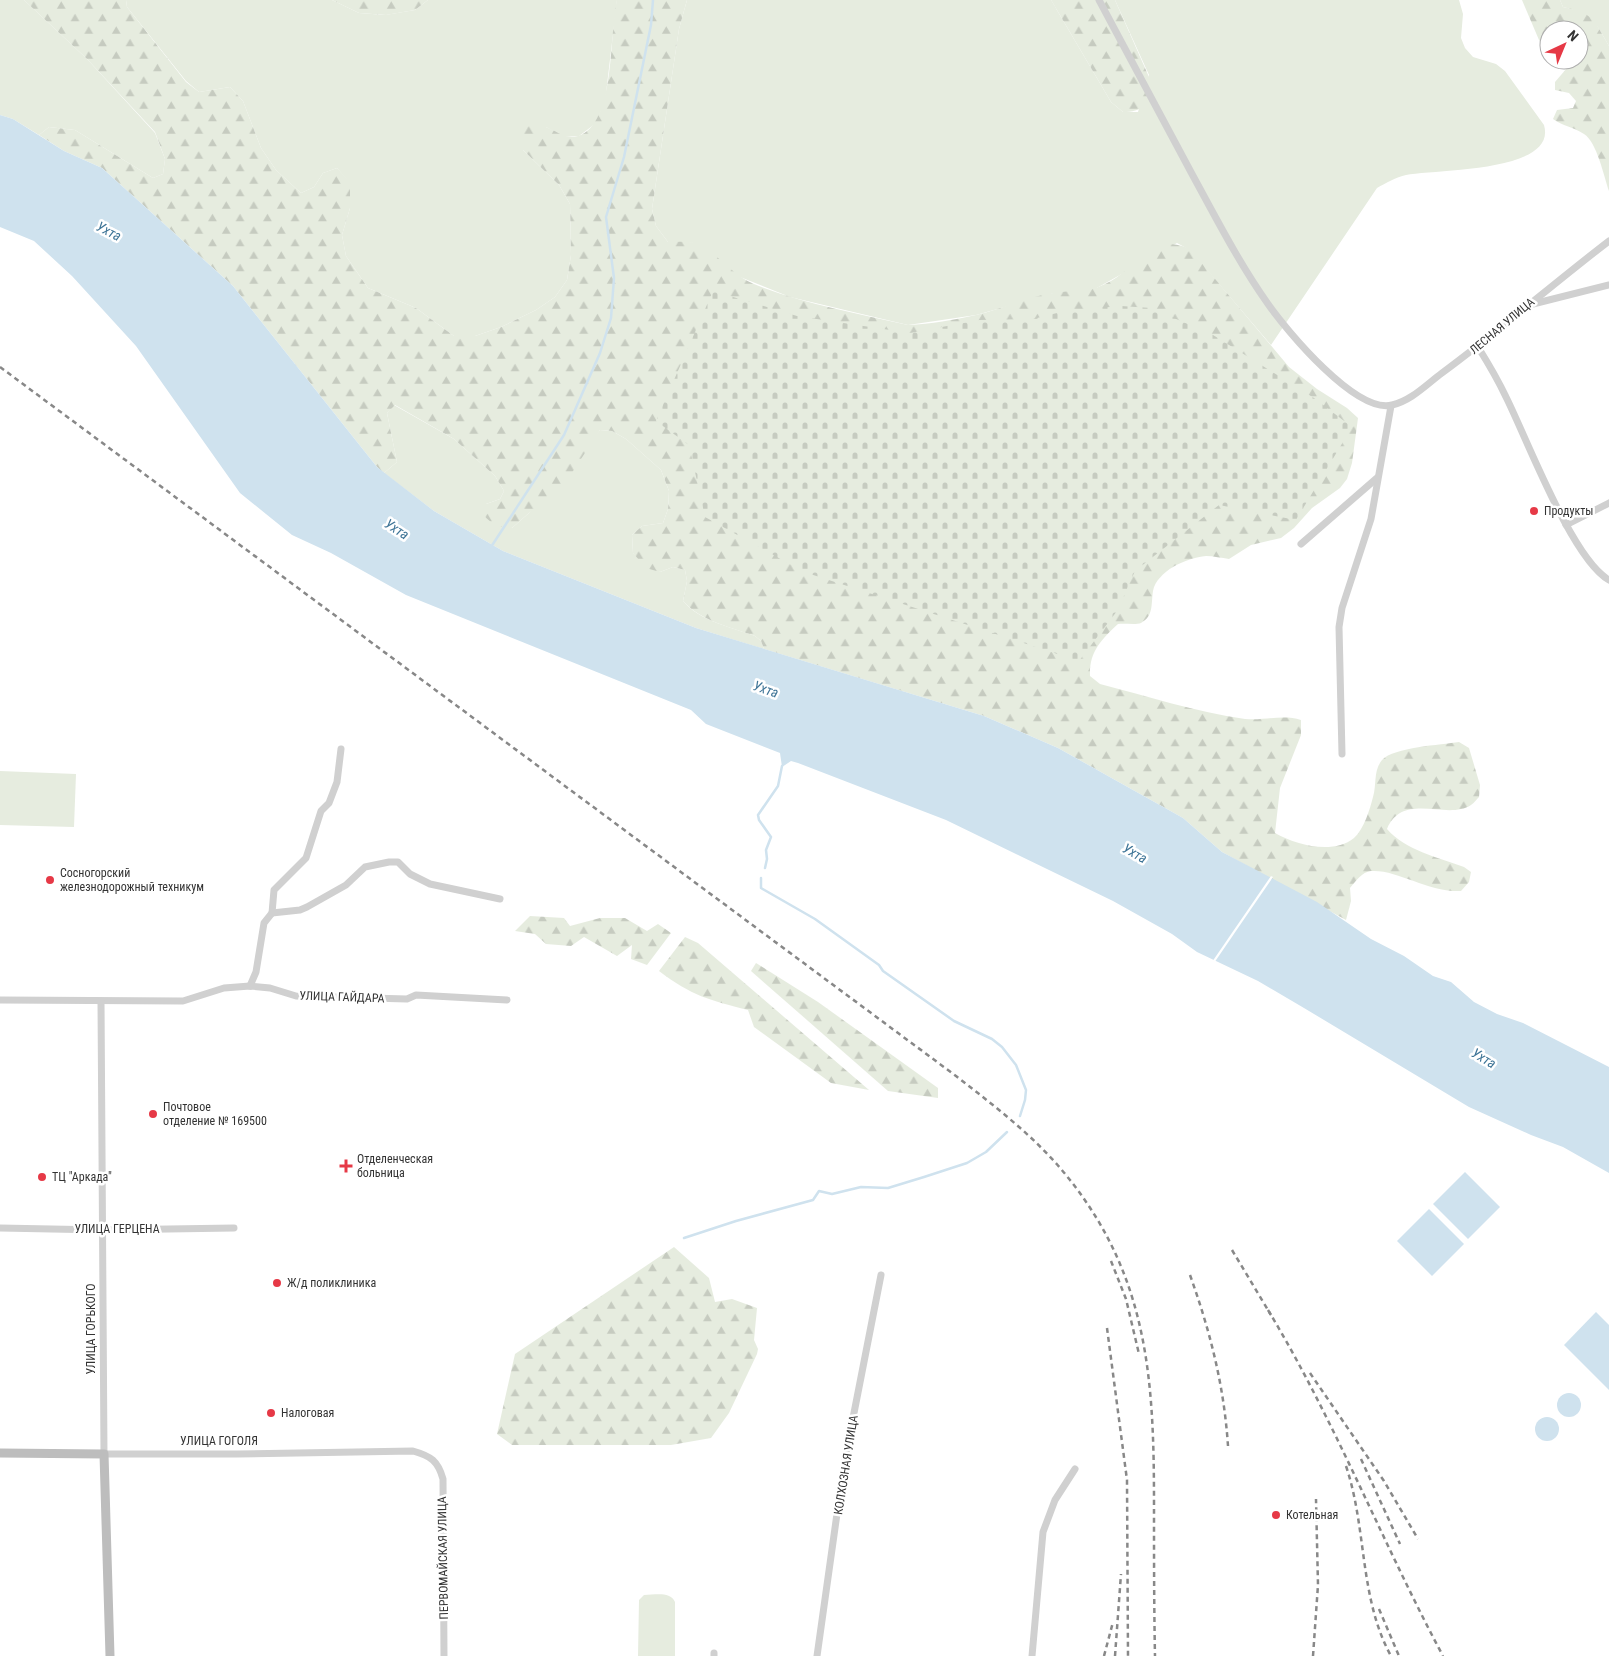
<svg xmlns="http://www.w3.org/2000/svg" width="1609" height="1656" font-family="'Roboto Condensed',sans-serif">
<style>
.grass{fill:#e6ecdf}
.forest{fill:url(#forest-firs)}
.cemetery{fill:url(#cemetery-stones)}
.water{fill:#cfe2ee}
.pier{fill:#fff}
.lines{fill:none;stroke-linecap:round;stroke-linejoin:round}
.stream{stroke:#cfe2ee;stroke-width:2.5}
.street{stroke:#d0d0d0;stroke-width:7}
.secondary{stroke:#bdbdbd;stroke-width:9}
.rail{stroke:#888;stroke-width:2.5;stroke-dasharray:5 4;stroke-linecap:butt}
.poi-dot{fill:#e63946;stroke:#fff;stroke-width:2}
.labels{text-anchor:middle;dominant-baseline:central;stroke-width:5;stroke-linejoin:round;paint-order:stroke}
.street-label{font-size:12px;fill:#333;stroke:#fff}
.poi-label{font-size:12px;fill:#333;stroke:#fff;text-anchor:start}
.water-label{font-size:14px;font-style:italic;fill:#3f7597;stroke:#fff}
</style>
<defs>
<pattern id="forest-firs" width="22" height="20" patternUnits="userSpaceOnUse" patternTransform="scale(1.25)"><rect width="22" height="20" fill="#e6ecdf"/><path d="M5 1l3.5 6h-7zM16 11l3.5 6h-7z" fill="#c6cbc0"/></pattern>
<pattern id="cemetery-stones" width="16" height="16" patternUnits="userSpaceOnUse" patternTransform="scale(1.25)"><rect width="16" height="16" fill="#e6ecdf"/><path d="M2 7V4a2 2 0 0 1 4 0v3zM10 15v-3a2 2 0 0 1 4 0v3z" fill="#c6cbc0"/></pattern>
</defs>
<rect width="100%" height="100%" fill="#fff"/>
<g class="grass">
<path d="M 0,0 L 24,0 L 87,59 L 155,133 L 165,159 L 163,174 L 153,178 L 75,130 L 49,127 L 39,135 L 13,119 L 0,115 Z"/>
<path d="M 126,0 L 332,0 L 359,13 L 385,15 L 415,10 L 428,0 L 617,0 L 605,102 L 595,124 L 579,136 L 564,137 L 546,127 L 523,150 L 559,185 L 570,204 L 571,255 L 567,280 L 555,297 L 536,310 L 501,327 L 475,336 L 454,336 L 416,308 L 368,288 L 346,256 L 342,235 L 350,208 L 349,182 L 337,168 L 323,173 L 314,187 L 301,193 L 276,170 L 261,148 L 243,101 L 230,87 L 199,92 L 186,81 L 127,7 Z"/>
<path d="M 687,0 L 1051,0 L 1111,102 L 1123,112 L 1138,112 L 1149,75 L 1115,0 L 1459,0 L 1463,14 L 1461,38 L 1465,48 L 1473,57 L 1496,64 L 1505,71 L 1544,125 C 1558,173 1434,169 1406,175 C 1396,177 1386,183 1377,188 L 1271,345 L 1190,250 L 1177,243 L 1095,289 L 1080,293 L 1054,293 L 976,315 L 908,325 L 790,297 L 735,275 L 694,243 L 668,242 L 656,226 L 652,209 L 679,29 Z"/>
<path d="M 1560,0 L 1609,0 L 1609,46 C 1595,21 1592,14 1563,7 Z"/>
<path d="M 394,405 L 454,439 L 495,476 L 504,491 L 500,499 L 486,504 L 512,528 L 529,513 L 600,430 L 612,431 L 626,439 L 661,470 L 669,491 L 668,509 L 663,523 L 642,526 L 632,535 L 633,553 L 660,572 L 673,567 L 685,570 L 687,581 L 683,601 C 700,621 731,627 755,636 L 761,641 L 764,649 L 696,628 L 503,551 L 434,511 L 384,473 L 397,462 L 387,413 Z"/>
<path d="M 0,771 L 76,774 L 74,827 L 0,825 Z"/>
<path d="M 644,1595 C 655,1595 670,1591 675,1602 L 675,1656 L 638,1656 L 639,1600 Z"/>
</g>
<g class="forest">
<path d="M 24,0 L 126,0 L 127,7 L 186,82 L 199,92 L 230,87 L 243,101 L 261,148 L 276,170 L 301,193 L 314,187 L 323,173 L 337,168 L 350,182 L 350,208 L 342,235 L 346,256 L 368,288 L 416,308 L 454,336 L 475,336 L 501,327 L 536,310 L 555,297 L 567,280 L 571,255 L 570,204 L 559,185 L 523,150 L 520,134 L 526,125 C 532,126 540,126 546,127 C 557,131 565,140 578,136 C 616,125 609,32 617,0 L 687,0 L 679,29 L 652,209 L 656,226 L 668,242 C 676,242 687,241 695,243 C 714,249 730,274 754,284 C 803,304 857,313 908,325 C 931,324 954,320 976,315 C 1002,309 1027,297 1053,293 C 1075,289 1083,295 1105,284 C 1138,269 1150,231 1190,249 L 1289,367 L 1317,389 L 1347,408 L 1358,418 L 1352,463 L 1347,479 L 1340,488 L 1312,508 L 1294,528 L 1281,538 L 1251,545 L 1229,559 C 1222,558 1213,556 1206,556 C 1186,558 1157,571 1153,591 C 1151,603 1154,616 1141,623 C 1136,625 1124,623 1118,624 C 1101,640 1089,652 1090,676 L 1100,684 C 1147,696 1196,712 1245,719 C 1264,721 1283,714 1301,720 L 1301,735 L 1280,788 L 1275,833 C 1296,845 1333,855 1354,838 C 1364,829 1370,809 1373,797 C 1377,784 1373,771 1382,760 C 1394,747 1441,745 1459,742 L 1469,748 L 1480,785 L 1479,797 C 1477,799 1474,803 1471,805 C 1447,821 1403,791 1387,829 C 1406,851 1438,857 1464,867 L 1471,872 L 1469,882 L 1461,891 C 1429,893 1397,869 1371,871 C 1362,872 1356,881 1350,888 L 1351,901 L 1346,920 L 1222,852 L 1183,818 L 1058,748 L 984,716 L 764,649 L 761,641 L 755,636 C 730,627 701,621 683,601 L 687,581 L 685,570 L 673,567 L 660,572 L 646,568 L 633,553 L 632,535 L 642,526 L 663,523 L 668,509 L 669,491 L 661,470 L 626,439 L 612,431 L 600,430 L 560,491 L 529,513 L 512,528 C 497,528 490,523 480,511 L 486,504 L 500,499 L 504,491 L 495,476 L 454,439 L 395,405 L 387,413 L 397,462 L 384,473 L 377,467 L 233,286 L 102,168 L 64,151 L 39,135 L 49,127 L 75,130 L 153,178 L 163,174 L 165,159 L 155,132 L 87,59 Z"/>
<path d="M 332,0 L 428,0 L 415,10 L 386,15 L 359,13 Z"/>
<path d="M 1051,0 L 1115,0 L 1153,86 C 1149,105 1142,112 1123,112 L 1111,102 Z"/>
<path d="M 1522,0 L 1560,0 L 1563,7 L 1581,11 L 1594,20 L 1609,46 L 1609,191 C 1604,177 1597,142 1584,134 C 1574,127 1562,126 1553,119 L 1557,110 L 1573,108 L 1576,101 L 1569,93 L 1555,90 L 1555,82 L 1567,68 L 1564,60 L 1579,60 L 1579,30 L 1549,30 L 1549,50 L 1539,40 Z"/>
<path d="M 530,916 L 564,918 L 570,926 L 600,918 L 625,918 L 647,931 L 658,924 L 671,933 L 647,965 L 631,959 L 632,945 L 617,956 L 584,937 L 571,946 L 546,944 L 535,934 L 515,931 Z"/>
<path d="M 685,937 L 698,943 L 869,1090 L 831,1083 L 754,1027 L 748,1010 C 709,1000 692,996 659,971 Z"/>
<path d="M 756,963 L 818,1002 L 938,1088 L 938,1098 L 888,1091 L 751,971 Z"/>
<path d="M 674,1247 L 709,1278 L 715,1302 L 732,1299 L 757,1308 L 754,1340 L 758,1349 L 757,1354 L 729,1413 L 711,1438 L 671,1445 L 512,1445 L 497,1434 L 515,1354 Z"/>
</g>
<path class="cemetery" d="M 713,291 L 797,316 L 910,333 L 979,320 L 1033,319 L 1065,311 L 1121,306 L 1151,308 L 1213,335 L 1314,398 L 1352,427 L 1296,520 L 1219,505 L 1135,571 L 1117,611 L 1079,661 L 804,572 L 705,517 L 689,445 L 656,421 Z"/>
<g class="water">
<path d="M 0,115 L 13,119 L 64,151 L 102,168 L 233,286 L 377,467 L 434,511 L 503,551 L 696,628 L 984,716 L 1058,748 L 1183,818 L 1222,852 L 1317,902 L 1371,939 L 1404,956 L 1433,976 L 1451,982 L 1474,1002 L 1497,1014 L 1523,1023 L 1609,1067 L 1609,1173 L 1563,1147 L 1531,1135 L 1469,1107 L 1304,1008 L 1258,981 L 1197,952 L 1172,934 L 1113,901 L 946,820 L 798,763 L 791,761 L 782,767 L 780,753 L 706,724 L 691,710 L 406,595 L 331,553 L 292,535 L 240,493 L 136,346 L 72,276 L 34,241 L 0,227 Z"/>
<path d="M 1465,1172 L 1500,1207 L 1468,1239 L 1433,1204 Z"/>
<path d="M 1429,1209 L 1464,1244 L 1432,1276 L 1397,1241 Z"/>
<path d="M 1596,1312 L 1609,1325 L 1609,1390 L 1564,1345 Z"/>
<circle cx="1569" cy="1405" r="12"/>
<circle cx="1547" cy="1429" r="12"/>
</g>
<path class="pier" d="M 1271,876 L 1273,877 L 1214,963 L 1212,962 Z"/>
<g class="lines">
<g class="stream">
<path d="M 491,547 L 564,435 L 600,353 L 611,318 L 614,278 L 606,217 L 624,157 L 651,25 L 653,0"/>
<path d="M 765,868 L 767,859 L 766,850 L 771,837 L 759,820 L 758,815 L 778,786 L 782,766"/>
<path d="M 761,878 L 761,888 L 815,919 L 879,965 L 883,971 L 954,1021 L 992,1039 L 1002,1047 L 1016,1065 L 1026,1090 L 1025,1100 L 1020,1116"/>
<path d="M 684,1238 L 736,1221 L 813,1200 L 819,1191 L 832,1194 L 861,1187 L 888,1188 L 924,1177 L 967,1163 L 986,1152 L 1007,1132"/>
</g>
<g class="street">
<path d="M 1099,0 C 1130,58 1161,116 1192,174 C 1216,218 1239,263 1268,304 C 1287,331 1356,414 1392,405 C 1411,401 1427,384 1442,373 C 1499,331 1553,284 1609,241"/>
<path d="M 1529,305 L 1609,285"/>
<path d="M 1478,347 C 1488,363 1498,380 1506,397 C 1527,439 1572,559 1609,580"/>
<path d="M 1566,525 L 1609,503"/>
<path d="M 1301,544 L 1377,478"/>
<path d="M 1342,754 L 1339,627 L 1342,608 L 1371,519 L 1391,406"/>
<path d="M 272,913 L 300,910 L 307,907 L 346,885 L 365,867 L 389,862 L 398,862 L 410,874 L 430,884 L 500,899"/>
<path d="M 250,986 L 256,972 L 264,923 L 272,913 L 274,890 L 306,858 L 321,811 L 329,803 L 337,782 L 341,749"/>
<path d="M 0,1000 L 183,1001 L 224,988 L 250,986 L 270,988 L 296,996 L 407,999 L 416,995 L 507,1000"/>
<path d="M 101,1001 L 104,1454 L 237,1454 L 413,1451 C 431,1456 438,1461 443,1479 L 444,1656"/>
<path d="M 0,1228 L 103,1230 L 234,1228"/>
<path d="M 714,1653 L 714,1656"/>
<path d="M 817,1656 L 844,1464 L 881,1275"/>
<path d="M 1032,1656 L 1043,1532 L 1055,1500 L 1075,1469"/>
</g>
<path class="secondary" d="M 0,1453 L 104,1454 L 110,1656"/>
<g class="rail">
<path d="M 0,367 L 956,1076 C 997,1108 1038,1139 1070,1180 C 1149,1280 1154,1383 1154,1505 C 1154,1555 1154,1606 1155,1656"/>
<path d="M 1232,1250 L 1271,1315"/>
<path d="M 1111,1261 L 1126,1299 L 1139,1354"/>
<path d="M 1190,1275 C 1210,1331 1224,1385 1228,1446"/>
<path d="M 1268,1310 C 1335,1421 1382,1542 1443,1656"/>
<path d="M 1107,1328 L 1127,1480 L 1128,1656"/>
<path d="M 1310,1373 L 1384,1481 L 1418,1539"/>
<path d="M 1361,1459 L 1400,1544"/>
<path d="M 1346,1466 C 1367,1528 1359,1598 1391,1656"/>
<path d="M 1379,1609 L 1399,1656"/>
<path d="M 1104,1656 L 1113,1622"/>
<path d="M 1115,1656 L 1121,1574"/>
<path d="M 1313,1656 L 1318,1585 L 1316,1499"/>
</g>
</g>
<g class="poi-dot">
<circle cx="1534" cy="511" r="5"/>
<circle cx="50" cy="880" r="5"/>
<circle cx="153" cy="1114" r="5"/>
<path d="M343.5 1158.5h5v5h5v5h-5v5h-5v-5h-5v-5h5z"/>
<circle cx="42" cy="1177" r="5"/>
<circle cx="277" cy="1283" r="5"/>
<circle cx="271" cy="1413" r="5"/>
<circle cx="1276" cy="1515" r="5"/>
</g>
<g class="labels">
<g class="street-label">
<text transform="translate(1502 326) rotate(-40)">ЛЕСНАЯ УЛИЦА</text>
<text transform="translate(342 997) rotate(2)">УЛИЦА ГАЙДАРА</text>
<text x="117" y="1229">УЛИЦА ГЕРЦЕНА</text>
<text transform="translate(91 1329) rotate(-90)">УЛИЦА ГОРЬКОГО</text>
<text x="219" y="1441">УЛИЦА ГОГОЛЯ</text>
<text transform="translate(846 1465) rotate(-81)">КОЛХОЗНАЯ УЛИЦА</text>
<text transform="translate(443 1558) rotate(-91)">ПЕРВОМАЙСКАЯ УЛИЦА</text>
</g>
<g class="poi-label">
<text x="1544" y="511">Продукты</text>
<text x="60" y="873">Сосногорский<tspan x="60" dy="14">железнодорожный техникум</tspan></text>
<text x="163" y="1107">Почтовое<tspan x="163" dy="14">отделение № 169500</tspan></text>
<text x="357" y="1159">Отделенческая<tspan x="357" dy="14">больница</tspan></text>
<text x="52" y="1177">ТЦ "Аркада"</text>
<text x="287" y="1283">Ж/д поликлиника</text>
<text x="281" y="1413">Налоговая</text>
<text x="1286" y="1515">Котельная</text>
</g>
<g class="water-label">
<text transform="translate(109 231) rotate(28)">Ухта</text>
<text transform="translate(397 529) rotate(33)">Ухта</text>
<text transform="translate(766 689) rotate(19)">Ухта</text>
<text transform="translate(1135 853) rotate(29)">Ухта</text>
<text transform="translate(1484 1058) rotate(31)">Ухта</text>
</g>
</g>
<g transform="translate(1564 45) rotate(44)"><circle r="24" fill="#ffffff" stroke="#adadad"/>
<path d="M0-4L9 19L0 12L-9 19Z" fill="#e63946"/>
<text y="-8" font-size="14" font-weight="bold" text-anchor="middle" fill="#333333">N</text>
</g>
</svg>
